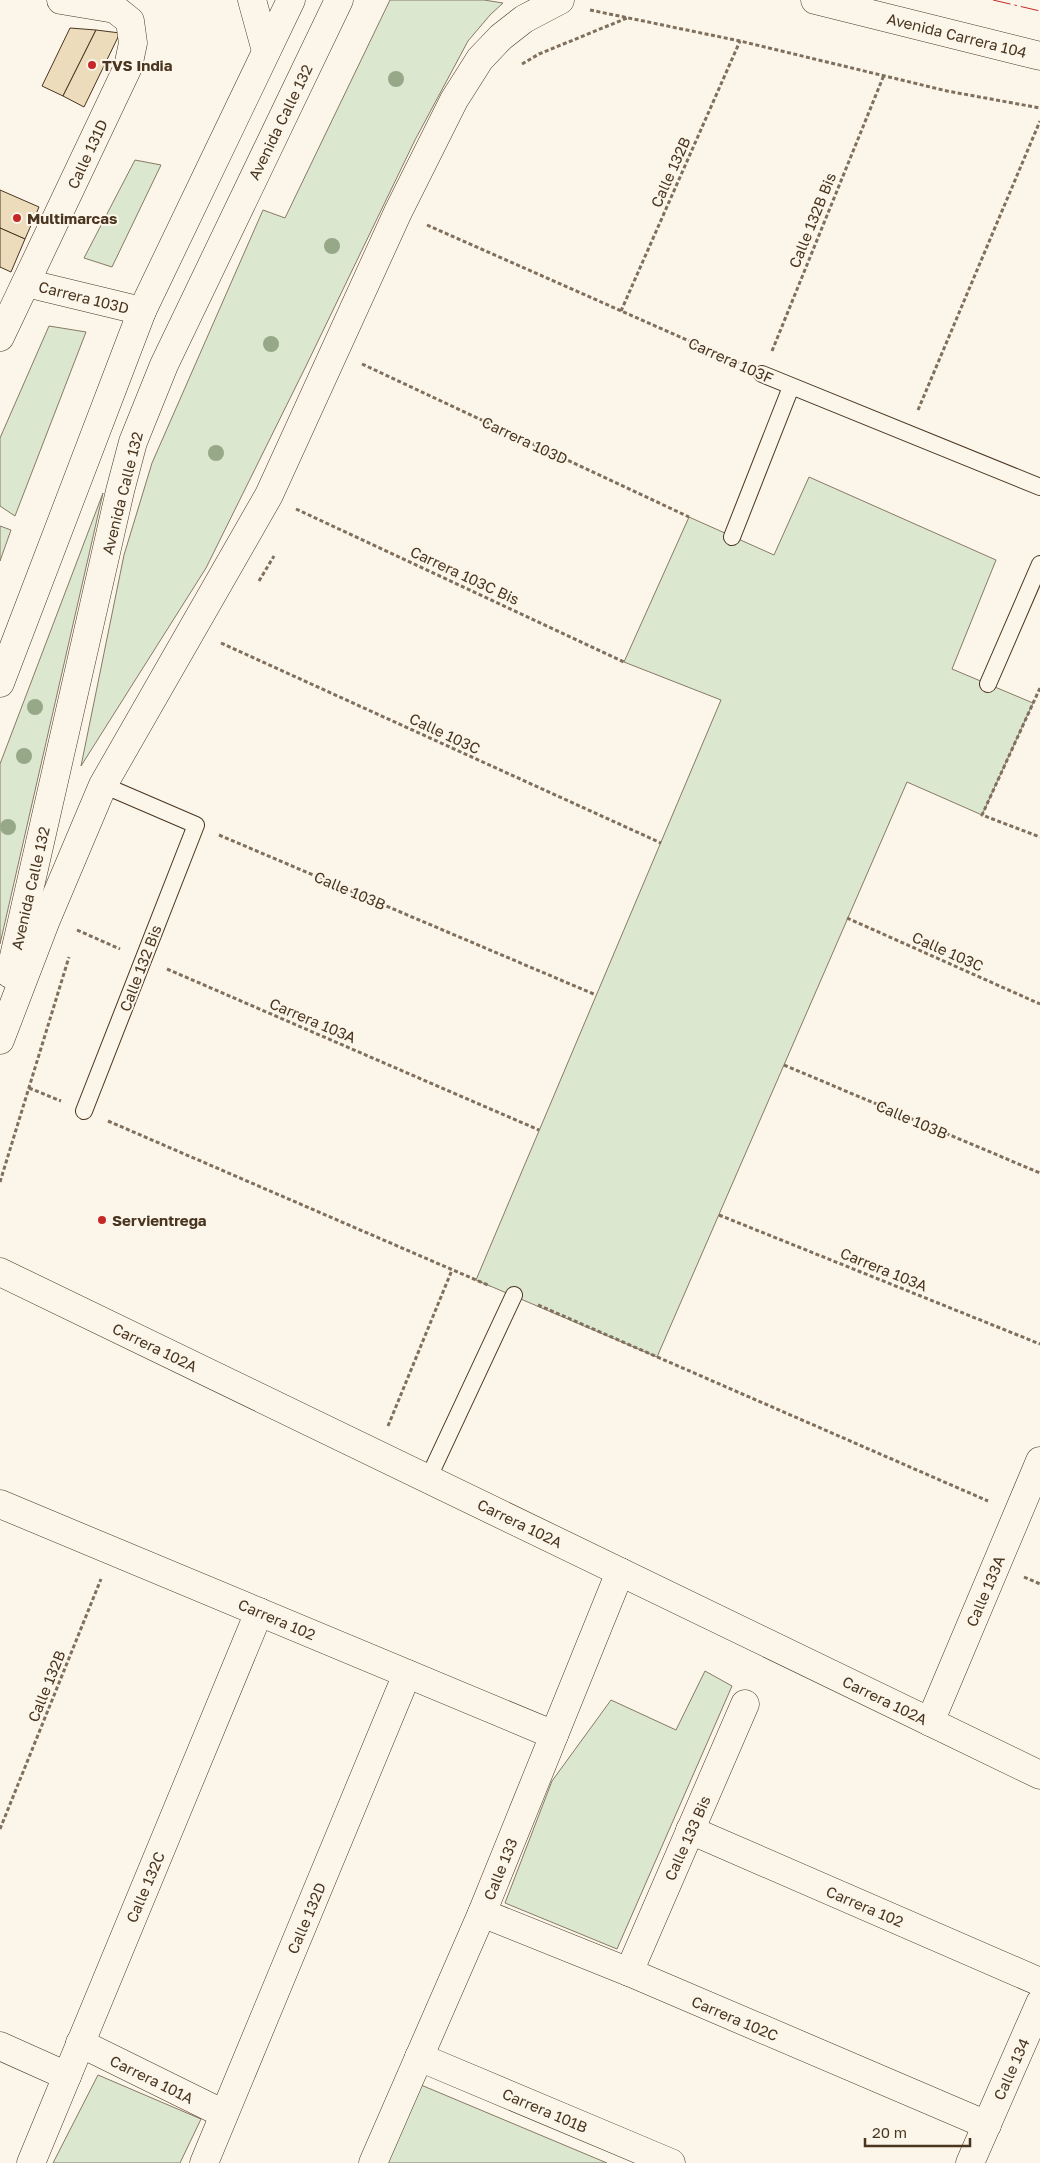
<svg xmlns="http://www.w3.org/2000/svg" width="1040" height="2163" font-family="'Golos Text',sans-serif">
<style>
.green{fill:#dce7d0;stroke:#887966}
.building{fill:#ecdcbc;stroke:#4a3520}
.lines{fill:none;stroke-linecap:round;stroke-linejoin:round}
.service-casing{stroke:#4a3520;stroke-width:18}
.minor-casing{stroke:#4a3520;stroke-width:29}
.tertiary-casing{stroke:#4a3520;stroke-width:29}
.primary-casing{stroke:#4a3520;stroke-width:29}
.path{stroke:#7f6f5c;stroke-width:3;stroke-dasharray:4 2.5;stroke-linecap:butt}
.service{stroke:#fbf6e9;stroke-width:16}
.minor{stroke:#fbf6e9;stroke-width:28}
.tertiary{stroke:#fbf6e9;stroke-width:28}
.primary{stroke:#fbf6e9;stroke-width:28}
.power{stroke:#c62828;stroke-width:1;stroke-dasharray:18 4 2.5 4;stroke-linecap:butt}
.tree{fill:#96a887}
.poi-dot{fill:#c62828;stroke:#fbf6e9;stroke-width:2}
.labels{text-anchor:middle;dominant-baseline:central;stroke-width:4;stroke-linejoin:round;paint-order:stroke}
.street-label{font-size:15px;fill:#4a3520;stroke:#fbf6e9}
.poi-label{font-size:15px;font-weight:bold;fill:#4a3520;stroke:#fbf6e9;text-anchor:start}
</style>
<rect width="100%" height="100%" fill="#fbf6e9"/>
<g class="green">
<path d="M 390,0 L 484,0 L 503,3 L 490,15 L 468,41 L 415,140 L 306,366 L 206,568 L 81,766 L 124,555 L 152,463 L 263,210 L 285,218 Z"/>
<path d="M 135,160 L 161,165 L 112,267 L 84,258 Z"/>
<path d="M 49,326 L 86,332 L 15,516 L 0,506 L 0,438 Z"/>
<path d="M 809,477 L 996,560 L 952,669 L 1033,703 L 982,815 L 907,782 L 657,1357 L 476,1280 L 721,700 L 624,662 L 689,517 L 774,555 Z"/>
<path d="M 103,493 L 0,944 L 0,764 Z"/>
<path d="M 0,526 L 11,530 L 0,561 Z"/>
<path d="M 705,1671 L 732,1686 L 617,1949 L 505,1903 L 552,1781 L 611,1700 L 676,1730 Z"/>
<path d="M 98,2075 L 201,2119 L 180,2163 L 53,2163 Z"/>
<path d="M 421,2085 L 607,2163 L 387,2163 Z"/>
</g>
<g class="building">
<path d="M 70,28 L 96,30 L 63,96 L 42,86 Z"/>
<path d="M 96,30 L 120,33 L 84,107 L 63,96 Z"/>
<path d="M 0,190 L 39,207 L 25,239 L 0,228 Z"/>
<path d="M 0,228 L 25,239 L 11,272 L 0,267 Z"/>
</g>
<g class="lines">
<g class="service-casing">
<g id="service">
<path d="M 762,374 L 1040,487"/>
<path d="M 732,537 L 791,387"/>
<path d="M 988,684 L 1040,564"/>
<path d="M 84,1111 L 196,825 L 103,785"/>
<path d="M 428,1479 L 514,1295"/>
</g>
</g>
<g class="minor-casing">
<g id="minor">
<path d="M 26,283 L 142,311"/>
<path d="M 0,337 L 128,67 L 133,43 L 130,21 L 115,9 L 61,0"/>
<path d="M 0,1504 L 554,1735"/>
<path d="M 690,1830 L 1040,1982"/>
<path d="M 482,1913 L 629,1972 L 987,2125"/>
<path d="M 629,1972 L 745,1704"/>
<path d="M 80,2043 L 224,2114"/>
<path d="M 0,2046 L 67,2076"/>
<path d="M 419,2057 L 671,2163"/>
<path d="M 31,2163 L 259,1612"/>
<path d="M 204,2163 L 407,1674"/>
<path d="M 373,2163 L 482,1913 L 620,1572"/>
<path d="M 970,2163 L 1040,2003"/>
</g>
</g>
<g class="tertiary-casing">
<g id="tertiary">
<path d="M 0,1272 L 1040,1775"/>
<path d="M 930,1722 L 1040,1461"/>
</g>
</g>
<g class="primary-casing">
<g id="primary">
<path d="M 252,0 L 266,51"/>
<path d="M 815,0 L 1040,56"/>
<path d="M 0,683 L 142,311 L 291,0"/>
<path d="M 10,974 L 120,491 L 133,442 L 164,365 L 339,0"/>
<path d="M 0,1040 L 46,920 L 103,785 L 269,495 L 398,212 L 454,100 L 480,59 L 501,37 L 524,19 L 560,0"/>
</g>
</g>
<g class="path">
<path d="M 590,10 L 740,41 L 947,91 L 1040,108"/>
<path d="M 522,64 L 539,54 L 627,18"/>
<path d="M 427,225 L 739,363"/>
<path d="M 621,311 L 740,41"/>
<path d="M 772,351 L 884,75"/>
<path d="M 362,364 L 689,517"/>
<path d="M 918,410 L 1040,121"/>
<path d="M 296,509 L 624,662"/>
<path d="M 259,581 L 274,556"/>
<path d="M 221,643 L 661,843"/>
<path d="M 1040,688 L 982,815 L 1040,837"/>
<path d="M 219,835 L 596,995"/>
<path d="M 847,918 L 1040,1004"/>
<path d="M 77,930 L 120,949"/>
<path d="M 167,969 L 539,1130"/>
<path d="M 784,1065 L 1040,1173"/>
<path d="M 29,1088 L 61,1101"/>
<path d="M 108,1121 L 490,1286"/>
<path d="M 0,1182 L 69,957"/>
<path d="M 719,1215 L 1040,1344"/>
<path d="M 538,1305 L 988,1501"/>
<path d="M 388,1426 L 452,1270"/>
<path d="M 1024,1577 L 1040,1584"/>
<path d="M 0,1829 L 101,1579"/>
</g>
<use href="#service" class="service"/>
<use href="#minor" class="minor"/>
<use href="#tertiary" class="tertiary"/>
<use href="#primary" class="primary"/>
<path class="power" d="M 993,0 L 1040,11"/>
</g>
<g class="tree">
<circle cx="396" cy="79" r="8"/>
<circle cx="332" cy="246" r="8"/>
<circle cx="271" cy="344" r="8"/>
<circle cx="216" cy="453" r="8"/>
<circle cx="35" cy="707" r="8"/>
<circle cx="24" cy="756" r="8"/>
<circle cx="8" cy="827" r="8"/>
</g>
<g class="poi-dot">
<circle cx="92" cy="65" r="5"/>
<circle cx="17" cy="218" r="5"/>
<circle cx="102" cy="1220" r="5"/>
</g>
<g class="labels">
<g class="street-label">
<text transform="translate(957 35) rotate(14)">Avenida Carrera 104</text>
<text transform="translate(280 122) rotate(-64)">Avenida Calle 132</text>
<text transform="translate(87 154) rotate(-65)">Calle 131D</text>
<text transform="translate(670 172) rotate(-66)">Calle 132B</text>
<text transform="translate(812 220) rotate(-68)">Calle 132B Bis</text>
<text transform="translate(84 297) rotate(14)">Carrera 103D</text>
<text transform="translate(731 360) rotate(24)">Carrera 103F</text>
<text transform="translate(525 440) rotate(25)">Carrera 103D</text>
<text transform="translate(122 493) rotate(-76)">Avenida Calle 132</text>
<text transform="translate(465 575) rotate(25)">Carrera 103C Bis</text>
<text transform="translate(445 733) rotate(25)">Calle 103C</text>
<text transform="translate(30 888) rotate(-77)">Avenida Calle 132</text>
<text transform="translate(350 890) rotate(23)">Calle 103B</text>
<text transform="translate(948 951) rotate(24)">Calle 103C</text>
<text transform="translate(140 968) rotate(-69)">Calle 132 Bis</text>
<text transform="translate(313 1020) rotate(23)">Carrera 103A</text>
<text transform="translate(912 1119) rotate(23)">Calle 103B</text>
<text transform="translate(884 1269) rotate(22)">Carrera 103A</text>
<text transform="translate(155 1347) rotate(26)">Carrera 102A</text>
<text transform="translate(520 1523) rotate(26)">Carrera 102A</text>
<text transform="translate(985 1591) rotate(-67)">Calle 133A</text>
<text transform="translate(277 1619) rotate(23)">Carrera 102</text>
<text transform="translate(46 1686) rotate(-68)">Calle 132B</text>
<text transform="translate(885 1700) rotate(26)">Carrera 102A</text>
<text transform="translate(687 1838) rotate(-66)">Calle 133 Bis</text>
<text transform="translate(500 1869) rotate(-68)">Calle 133</text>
<text transform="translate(145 1887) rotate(-67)">Calle 132C</text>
<text transform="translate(865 1906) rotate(23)">Carrera 102</text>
<text transform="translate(306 1918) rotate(-67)">Calle 132D</text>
<text transform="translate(735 2018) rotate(23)">Carrera 102C</text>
<text transform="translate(1011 2069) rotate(-66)">Calle 134</text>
<text transform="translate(152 2079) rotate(26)">Carrera 101A</text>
<text transform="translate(545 2110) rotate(23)">Carrera 101B</text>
</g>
<g class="poi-label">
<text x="102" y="65">TVS India</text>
<text x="27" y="218">Multimarcas</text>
<text x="112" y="1220">Servientrega</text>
</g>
</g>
<path d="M865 2138v8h105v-8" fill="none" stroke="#4a3520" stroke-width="2.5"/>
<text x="872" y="2138" font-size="15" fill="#4a3520" stroke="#fbf6e9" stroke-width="4" paint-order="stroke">20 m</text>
</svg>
